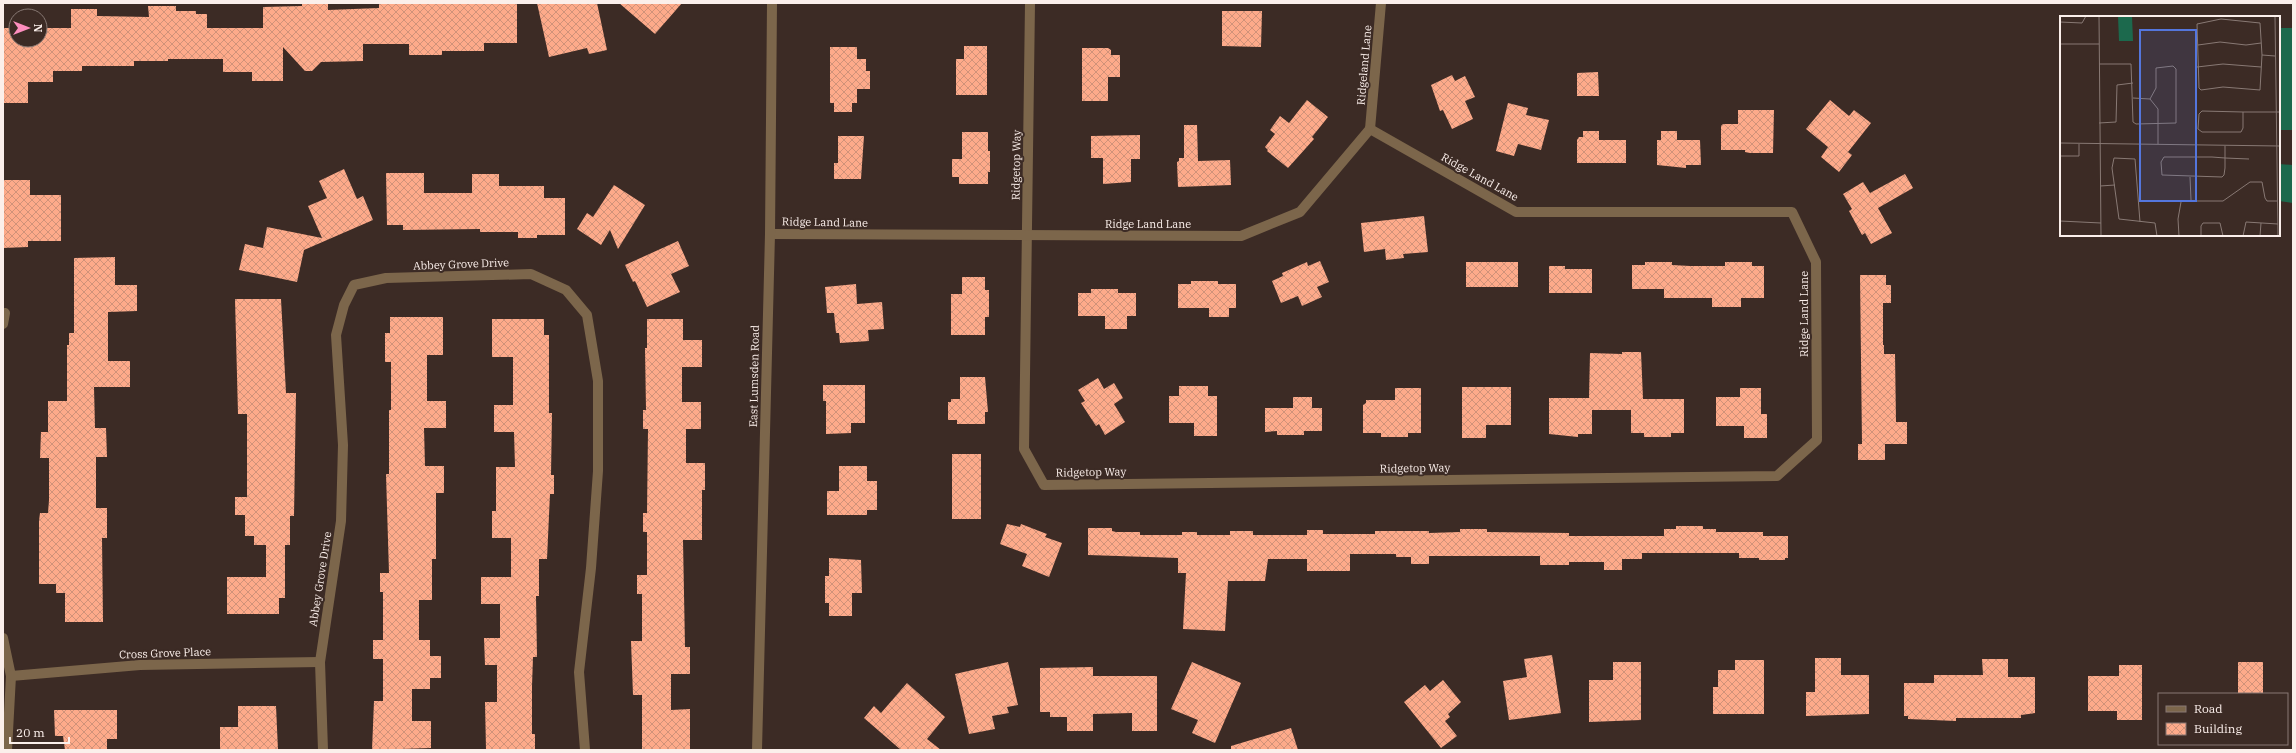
<svg xmlns="http://www.w3.org/2000/svg" width="2296" height="753" font-family="'IBM Plex Serif',serif">
<style>
.pitch{fill:#1c694d}
.building{fill:url(#building-cross-hatch)}
.lines{fill:none;stroke-linecap:round;stroke-linejoin:round}
.minor{stroke:#7c664b;stroke-width:10}
.tertiary{stroke:#7c664b;stroke-width:10}
.labels{text-anchor:middle;dominant-baseline:central;stroke-width:4;stroke-linejoin:round;paint-order:stroke}
.street-label{font-size:11px;fill:#fbefeb;stroke:#3c2b25}
.inset-road{fill:none;stroke:#887974;stroke-width:1}
.view{fill:#5476dd;fill-opacity:0.15;stroke:#5476dd;stroke-width:2}
.inset-edge{fill:none;stroke:#fbefeb;stroke-width:2}
</style>
<defs>
<pattern id="building-cross-hatch" width="8" height="8" patternUnits="userSpaceOnUse"><rect width="8" height="8" fill="#fdaa8a"/><path d="M0 0l8 8M0 8l8-8" fill="none" stroke="#d09279"/></pattern>
</defs>
<rect width="100%" height="100%" fill="#3c2b25"/>
<g class="pitch">
<rect x="2279" y="28" width="14" height="102"/>
<path d="M 2279,164 L 2293,165 L 2293,203 L 2279,201 Z"/>
</g>
<g class="building">
<path d="M 302,3 L 328,3 L 328,10 L 379,8 L 379,3 L 517,3 L 517,43 L 484,43 L 484,51 L 442,51 L 442,55 L 409,55 L 409,44 L 363,44 L 363,61 L 321,62 L 312,71 L 305,71 L 283,47 L 283,81 L 252,81 L 252,72 L 223,72 L 223,59 L 168,59 L 168,61 L 134,61 L 134,66 L 82,66 L 82,71 L 53,71 L 53,82 L 28,82 L 28,103 L 3,103 L 3,28 L 16,28 L 16,40 L 40,40 L 40,28 L 71,28 L 71,9 L 97,9 L 97,16 L 149,17 L 148,6 L 176,6 L 176,11 L 196,11 L 196,14 L 207,14 L 207,28 L 263,28 L 263,7 L 302,6 Z"/>
<path d="M 537,3 L 597,3 L 607,50 L 589,54 L 587,48 L 549,57 Z"/>
<path d="M 619,3 L 682,3 L 655,34 Z"/>
<path d="M 1222,11 L 1262,11 L 1261,47 L 1222,46 Z"/>
<path d="M 964,46 L 987,46 L 987,95 L 956,95 L 956,59 L 964,59 Z"/>
<path d="M 830,47 L 857,47 L 857,59 L 866,59 L 866,71 L 870,71 L 870,89 L 857,89 L 857,103 L 852,103 L 852,112 L 834,112 L 834,103 L 830,103 Z"/>
<path d="M 1082,48 L 1108,48 L 1111,50 L 1111,55 L 1120,55 L 1120,77 L 1108,77 L 1108,101 L 1082,101 Z"/>
<path d="M 1598,72 L 1599,96 L 1577,96 L 1577,73 Z"/>
<path d="M 1452,75 L 1455,81 L 1465,76 L 1475,97 L 1465,101 L 1473,119 L 1452,129 L 1443,110 L 1440,111 L 1431,85 Z"/>
<path d="M 1307,100 L 1328,117 L 1312,137 L 1314,139 L 1288,168 L 1267,151 L 1268,150 L 1265,147 L 1275,134 L 1270,130 L 1280,116 L 1289,123 Z"/>
<path d="M 1830,100 L 1849,116 L 1854,110 L 1871,123 L 1848,152 L 1852,155 L 1839,172 L 1821,157 L 1828,147 L 1806,129 Z"/>
<path d="M 1508,103 L 1528,108 L 1526,115 L 1549,120 L 1541,150 L 1518,144 L 1514,156 L 1496,151 Z"/>
<path d="M 1738,110 L 1774,110 L 1773,153 L 1750,153 L 1745,152 L 1745,150 L 1721,150 L 1721,126 L 1723,124 L 1738,124 Z"/>
<path d="M 1184,125 L 1197,125 L 1198,161 L 1230,160 L 1231,185 L 1178,187 L 1177,162 L 1179,161 L 1179,158 L 1184,158 Z"/>
<path d="M 1583,131 L 1599,131 L 1599,140 L 1626,140 L 1626,163 L 1577,163 L 1577,140 L 1579,137 L 1583,137 Z"/>
<path d="M 1661,131 L 1677,131 L 1677,140 L 1700,140 L 1701,165 L 1686,165 L 1686,168 L 1657,165 L 1657,140 L 1661,140 Z"/>
<path d="M 962,132 L 988,132 L 988,151 L 990,151 L 990,172 L 988,172 L 988,184 L 959,184 L 959,177 L 952,177 L 952,159 L 962,159 Z"/>
<path d="M 1140,135 L 1140,159 L 1131,159 L 1131,182 L 1103,184 L 1103,158 L 1091,158 L 1091,136 Z"/>
<path d="M 838,136 L 864,136 L 861,179 L 834,179 L 834,163 L 838,163 Z"/>
<path d="M 344,169 L 357,199 L 363,196 L 373,220 L 304,250 L 297,282 L 239,270 L 245,244 L 263,248 L 267,227 L 322,238 L 308,206 L 327,198 L 319,181 Z"/>
<path d="M 386,173 L 424,173 L 424,193 L 472,193 L 472,174 L 499,174 L 499,186 L 544,186 L 544,198 L 565,198 L 565,235 L 537,235 L 537,238 L 518,238 L 518,232 L 480,232 L 480,229 L 403,230 L 403,225 L 387,225 Z"/>
<path d="M 1905,174 L 1913,188 L 1878,208 L 1892,233 L 1871,244 L 1865,233 L 1862,235 L 1849,211 L 1852,209 L 1843,194 L 1863,182 L 1870,193 Z"/>
<path d="M 3,180 L 30,180 L 30,195 L 61,195 L 61,241 L 28,241 L 28,247 L 3,248 Z"/>
<path d="M 614,185 L 645,205 L 618,249 L 610,230 L 601,245 L 577,229 L 587,213 L 593,217 Z"/>
<path d="M 1424,216 L 1428,252 L 1403,254 L 1404,258 L 1386,260 L 1385,249 L 1364,252 L 1361,223 Z"/>
<path d="M 678,241 L 689,266 L 671,274 L 680,292 L 647,307 L 635,281 L 633,282 L 625,265 Z"/>
<path d="M 115,257 L 115,285 L 137,285 L 137,311 L 108,312 L 108,361 L 130,361 L 130,387 L 94,387 L 95,428 L 106,428 L 107,457 L 96,457 L 96,508 L 107,508 L 107,538 L 102,538 L 103,622 L 65,622 L 65,593 L 56,593 L 56,584 L 39,584 L 39,521 L 40,513 L 48,513 L 49,500 L 49,458 L 40,458 L 41,432 L 48,432 L 48,401 L 67,401 L 67,345 L 69,345 L 69,333 L 74,333 L 74,258 Z"/>
<path d="M 1320,261 L 1329,282 L 1317,287 L 1322,297 L 1302,306 L 1298,296 L 1281,303 L 1272,281 L 1283,276 L 1282,273 L 1307,262 L 1308,266 Z"/>
<rect x="1466" y="262" width="52" height="25"/>
<path d="M 1645,262 L 1672,262 L 1672,265 L 1690,266 L 1725,266 L 1725,262 L 1752,262 L 1752,266 L 1764,266 L 1764,298 L 1741,298 L 1741,307 L 1712,307 L 1712,298 L 1664,298 L 1664,289 L 1632,289 L 1632,265 L 1645,265 Z"/>
<path d="M 1549,266 L 1565,266 L 1565,269 L 1592,269 L 1592,293 L 1549,293 Z"/>
<path d="M 1860,275 L 1886,275 L 1886,285 L 1891,285 L 1891,303 L 1883,303 L 1883,345 L 1884,345 L 1884,354 L 1895,354 L 1896,422 L 1907,422 L 1907,444 L 1885,444 L 1885,460 L 1858,460 L 1858,444 L 1862,444 Z"/>
<path d="M 962,277 L 985,277 L 985,290 L 989,290 L 989,317 L 985,317 L 985,335 L 951,335 L 951,294 L 962,294 Z"/>
<path d="M 1191,281 L 1218,281 L 1218,284 L 1236,284 L 1236,308 L 1229,308 L 1229,317 L 1209,317 L 1209,308 L 1178,308 L 1178,284 L 1191,284 Z"/>
<path d="M 856,284 L 857,304 L 882,302 L 884,329 L 868,330 L 869,341 L 840,343 L 839,333 L 836,333 L 834,313 L 827,313 L 825,287 Z"/>
<path d="M 1091,289 L 1118,289 L 1118,293 L 1136,293 L 1136,316 L 1127,316 L 1127,329 L 1105,329 L 1105,316 L 1078,316 L 1078,293 L 1091,293 Z"/>
<path d="M 235,299 L 281,299 L 286,393 L 296,393 L 294,516 L 290,516 L 290,545 L 285,545 L 285,598 L 279,598 L 279,614 L 227,614 L 227,577 L 266,577 L 266,545 L 254,545 L 254,536 L 245,536 L 245,515 L 235,515 L 235,497 L 247,497 L 247,414 L 238,414 Z"/>
<path d="M 390,317 L 443,317 L 443,355 L 427,355 L 427,401 L 446,401 L 446,428 L 424,428 L 425,466 L 444,466 L 444,493 L 436,493 L 436,559 L 432,559 L 432,600 L 419,600 L 419,640 L 430,640 L 430,656 L 441,656 L 441,678 L 430,678 L 430,689 L 412,689 L 412,721 L 431,721 L 431,748 L 372,750 L 374,701 L 383,701 L 383,659 L 373,659 L 373,640 L 383,640 L 383,592 L 380,592 L 380,573 L 389,573 L 386,474 L 389,474 L 389,410 L 391,410 L 391,362 L 385,362 L 385,333 L 390,333 Z"/>
<path d="M 492,319 L 544,319 L 544,335 L 549,335 L 549,413 L 552,413 L 551,475 L 554,475 L 554,494 L 550,494 L 547,559 L 539,559 L 539,596 L 536,596 L 537,657 L 533,657 L 532,686 L 532,734 L 535,734 L 535,750 L 486,750 L 485,702 L 497,702 L 497,665 L 485,665 L 484,638 L 500,638 L 500,604 L 481,604 L 481,577 L 511,577 L 511,538 L 492,538 L 492,511 L 496,511 L 496,467 L 515,467 L 514,432 L 494,432 L 494,405 L 513,405 L 513,357 L 492,357 Z"/>
<path d="M 647,319 L 683,319 L 683,340 L 702,340 L 702,367 L 682,367 L 682,402 L 701,402 L 701,429 L 686,429 L 686,463 L 705,463 L 705,490 L 702,490 L 702,540 L 683,540 L 685,647 L 690,647 L 690,674 L 671,674 L 671,710 L 690,709 L 690,750 L 642,750 L 642,695 L 633,695 L 631,641 L 642,641 L 642,594 L 637,594 L 637,575 L 647,575 L 647,532 L 643,532 L 643,513 L 647,513 L 648,429 L 643,429 L 643,410 L 646,410 L 645,348 L 647,348 Z"/>
<path d="M 1622,352 L 1641,352 L 1643,399 L 1684,399 L 1684,433 L 1671,433 L 1671,437 L 1644,437 L 1644,433 L 1631,433 L 1631,410 L 1592,410 L 1592,434 L 1578,434 L 1578,437 L 1549,434 L 1549,398 L 1589,398 L 1590,353 L 1622,354 Z"/>
<path d="M 960,377 L 985,377 L 988,412 L 985,412 L 985,424 L 957,424 L 957,420 L 948,420 L 948,402 L 951,402 L 951,399 L 960,399 Z"/>
<path d="M 1098,378 L 1104,389 L 1114,383 L 1123,398 L 1114,404 L 1125,422 L 1105,435 L 1099,424 L 1096,426 L 1081,403 L 1085,401 L 1078,390 Z"/>
<path d="M 823,385 L 865,385 L 865,423 L 851,423 L 851,433 L 826,434 L 826,401 L 823,401 Z"/>
<path d="M 1179,386 L 1208,386 L 1208,396 L 1217,396 L 1217,436 L 1194,436 L 1194,423 L 1169,423 L 1169,396 L 1179,396 Z"/>
<path d="M 1462,387 L 1511,387 L 1511,425 L 1486,425 L 1486,438 L 1462,438 Z"/>
<path d="M 1395,388 L 1421,388 L 1421,433 L 1408,433 L 1408,437 L 1381,437 L 1381,433 L 1363,433 L 1363,405 L 1366,403 L 1366,400 L 1395,400 Z"/>
<path d="M 1740,388 L 1761,388 L 1761,414 L 1767,414 L 1767,438 L 1744,438 L 1744,426 L 1716,426 L 1716,397 L 1740,397 Z"/>
<path d="M 1293,397 L 1312,397 L 1312,408 L 1322,408 L 1322,431 L 1304,431 L 1304,435 L 1277,435 L 1277,431 L 1265,432 L 1265,408 L 1293,408 Z"/>
<rect x="952" y="454" width="29" height="65"/>
<path d="M 839,466 L 867,466 L 867,481 L 877,481 L 877,510 L 867,510 L 867,515 L 827,515 L 827,491 L 839,491 Z"/>
<path d="M 1007,524 L 1020,527 L 1021,524 L 1047,534 L 1045,537 L 1062,543 L 1049,577 L 1022,566 L 1027,554 L 1000,544 Z"/>
<path d="M 1676,526 L 1703,526 L 1703,529 L 1716,529 L 1716,532 L 1763,532 L 1763,536 L 1788,536 L 1788,558 L 1785,558 L 1785,560 L 1759,560 L 1759,558 L 1739,558 L 1739,553 L 1642,553 L 1642,559 L 1622,559 L 1622,570 L 1604,570 L 1604,562 L 1569,562 L 1569,565 L 1540,565 L 1540,556 L 1429,556 L 1429,564 L 1411,564 L 1411,557 L 1396,557 L 1396,554 L 1350,554 L 1350,571 L 1307,571 L 1307,559 L 1268,559 L 1265,581 L 1228,581 L 1225,631 L 1183,629 L 1186,573 L 1178,573 L 1178,558 L 1088,555 L 1088,528 L 1112,528 L 1112,531 L 1116,532 L 1140,532 L 1140,535 L 1182,535 L 1182,532 L 1197,532 L 1197,535 L 1230,535 L 1230,531 L 1253,531 L 1253,535 L 1307,535 L 1307,530 L 1323,530 L 1323,534 L 1375,534 L 1375,531 L 1429,531 L 1429,533 L 1460,532 L 1460,529 L 1487,529 L 1487,532 L 1569,533 L 1569,536 L 1664,536 L 1664,529 L 1676,529 Z"/>
<path d="M 829,558 L 861,560 L 862,593 L 852,593 L 852,616 L 829,616 L 829,603 L 825,603 L 825,576 L 829,576 Z"/>
<path d="M 1552,655 L 1561,713 L 1509,720 L 1503,681 L 1527,677 L 1524,659 Z"/>
<path d="M 1815,658 L 1841,658 L 1841,675 L 1869,675 L 1869,714 L 1806,716 L 1806,692 L 1815,692 Z"/>
<path d="M 1982,659 L 2008,659 L 2008,677 L 2035,677 L 2035,713 L 2021,715 L 2021,718 L 1956,718 L 1956,721 L 1908,719 L 1908,716 L 1904,716 L 1904,683 L 1934,683 L 1934,675 L 1983,675 Z"/>
<path d="M 1735,660 L 1764,660 L 1764,714 L 1713,714 L 1713,687 L 1718,687 L 1718,670 L 1735,670 Z"/>
<path d="M 1008,662 L 1018,705 L 1007,707 L 1009,713 L 992,716 L 995,729 L 969,734 L 955,674 Z"/>
<path d="M 1192,662 L 1241,683 L 1215,743 L 1192,733 L 1198,720 L 1171,709 Z"/>
<path d="M 1613,662 L 1641,662 L 1641,720 L 1589,722 L 1589,680 L 1613,680 Z"/>
<rect x="2238" y="662" width="25" height="32"/>
<path d="M 2119,665 L 2142,665 L 2142,720 L 2117,720 L 2117,711 L 2088,711 L 2088,676 L 2119,676 Z"/>
<path d="M 1093,667 L 1093,676 L 1157,676 L 1157,731 L 1132,731 L 1132,713 L 1093,714 L 1093,731 L 1067,731 L 1067,717 L 1050,717 L 1050,712 L 1040,712 L 1040,668 Z"/>
<path d="M 1443,680 L 1461,702 L 1448,714 L 1450,717 L 1445,721 L 1457,736 L 1441,748 L 1404,702 L 1425,685 L 1430,691 Z"/>
<path d="M 907,683 L 945,717 L 927,739 L 941,750 L 901,750 L 864,718 L 874,706 L 881,713 Z"/>
<path d="M 238,706 L 276,706 L 278,750 L 220,750 L 220,727 L 238,727 Z"/>
<path d="M 54,710 L 117,710 L 117,739 L 107,739 L 107,750 L 65,750 L 63,736 L 55,736 Z"/>
<path d="M 1291,728 L 1298,750 L 1231,750 L 1231,746 Z"/>
</g>
<g class="lines">
<g class="minor">
<path d="M 1030,3 L 1024,449 L 1044,485 L 1777,476 L 1817,440 L 1816,262 L 1792,212 L 1516,212 L 1370,129"/>
<path d="M 1370,129 L 1381,3"/>
<path d="M 770,234 L 1241,236 L 1300,212 L 1370,129"/>
<path d="M 3,324 L 5,313"/>
<path d="M 3,638 L 11,676 L 7,750"/>
<path d="M 11,676 L 140,665 L 320,662"/>
<path d="M 323,750 L 320,662 L 341,521 L 343,445 L 336,335 L 344,305 L 354,285 L 386,278 L 531,274 L 566,290 L 587,315 L 598,381 L 598,471 L 591,568 L 579,672 L 585,750"/>
</g>
<path class="tertiary" d="M 757,750 L 770,234 L 772,3"/>
</g>
<g class="labels">
<g class="street-label">
<text transform="translate(1364 65) rotate(-85)">Ridgeland Lane</text>
<text transform="translate(1016 165) rotate(-89)">Ridgetop Way</text>
<text transform="translate(1480 177) rotate(29)">Ridge Land Lane</text>
<text transform="translate(825 222) rotate(1)">Ridge Land Lane</text>
<text x="1148" y="224">Ridge Land Lane</text>
<text transform="translate(461 264) rotate(-2)">Abbey Grove Drive</text>
<text transform="translate(1804 314) rotate(-90)">Ridge Land Lane</text>
<text transform="translate(754 376) rotate(-89)">East Lumsden Road</text>
<text transform="translate(1415 468) rotate(-1)">Ridgetop Way</text>
<text transform="translate(1091 472) rotate(-1)">Ridgetop Way</text>
<text transform="translate(320 579) rotate(-81)">Abbey Grove Drive</text>
<text transform="translate(165 653) rotate(-2)">Cross Grove Place</text>
</g>
</g>
<g transform="translate(2060 16)">
<rect width="220" height="220" fill="#3c2b25"/>
<path d="M 72,0 L 73,25 L 59,25 L 58,0 Z" fill="#1c694d"/>
<path class="inset-road" d="M 39,0 L 41,220M 215,0 L 218,220M 161,3 L 200,7 L 202,39 L 200,74 L 163,71 L 141,74 L 139,72 L 137,8 ZM 0,6 L 22,7 L 26,0M 0,28 L 39,28M 138,29 L 160,26 L 186,29 L 201,27M 202,39 L 215,40M 39,48 L 71,48 L 73,106 L 76,108 L 116,107 L 116,53 L 113,50 L 96,52 L 96,72 L 90,83M 137,51 L 163,48 L 201,51M 73,82 L 90,83M 90,83 L 98,93 L 98,128M 142,95 L 183,96 L 183,112 L 181,116 L 142,116 L 138,113 L 139,98 ZM 183,96 L 220,96M 39,107 L 56,106 L 57,69 L 73,67M 0,127 L 220,130M 165,130 L 165,152 L 164,159 L 162,161 L 102,159 L 101,146 L 104,141 L 152,141 L 165,142 L 189,143M 0,140 L 19,140 L 19,128M 130,161 L 131,184M 40,170 L 55,169M 104,185 L 163,185 L 190,166 L 202,166 L 205,182 L 207,185 L 217,185M 0,205 L 41,207M 80,206 L 75,143 L 54,142 L 52,152 L 59,203 L 95,207 L 97,220M 119,220 L 118,203 L 121,186M 141,220 L 141,210 L 143,207 L 160,207 L 163,220M 183,220 L 186,206 L 218,208M 200,220 L 201,207"/>
<path class="view" d="M 80,14 L 136,14 L 136,185 L 80,185 Z"/>
<rect width="220" height="220" class="inset-edge"/>
</g>
<rect width="2296" height="753" fill="none" stroke="#fbefeb" stroke-width="8"/>
<rect x="2158" y="693" width="130" height="52" fill="#3c2b25" stroke="#887974"/>
<rect x="2166" y="706" width="20" height="6" fill="#7c664b" stroke="#887974"/>
<text x="2194" y="713" font-size="12" fill="#fbefeb">Road</text>
<rect x="2166" y="723" width="20" height="12" fill="url(#building-cross-hatch)" stroke="#887974"/>
<text x="2194" y="733" font-size="12" fill="#fbefeb">Building</text>
<g transform="translate(28 28) rotate(90)"><circle r="19" fill="#3c2b25" stroke="#887974"/>
<path d="M0-3L7 15L0 10L-7 15Z" fill="#fd8ebe"/>
<text y="-6" font-size="11" font-weight="bold" text-anchor="middle" fill="#fbefeb">N</text>
</g>
<path d="M10 737v6h59v-6" fill="none" stroke="#fbefeb" stroke-width="2"/>
<text x="16" y="737" font-size="12" fill="#fbefeb" stroke="#3c2b25" stroke-width="3" paint-order="stroke">20 m</text>
</svg>
